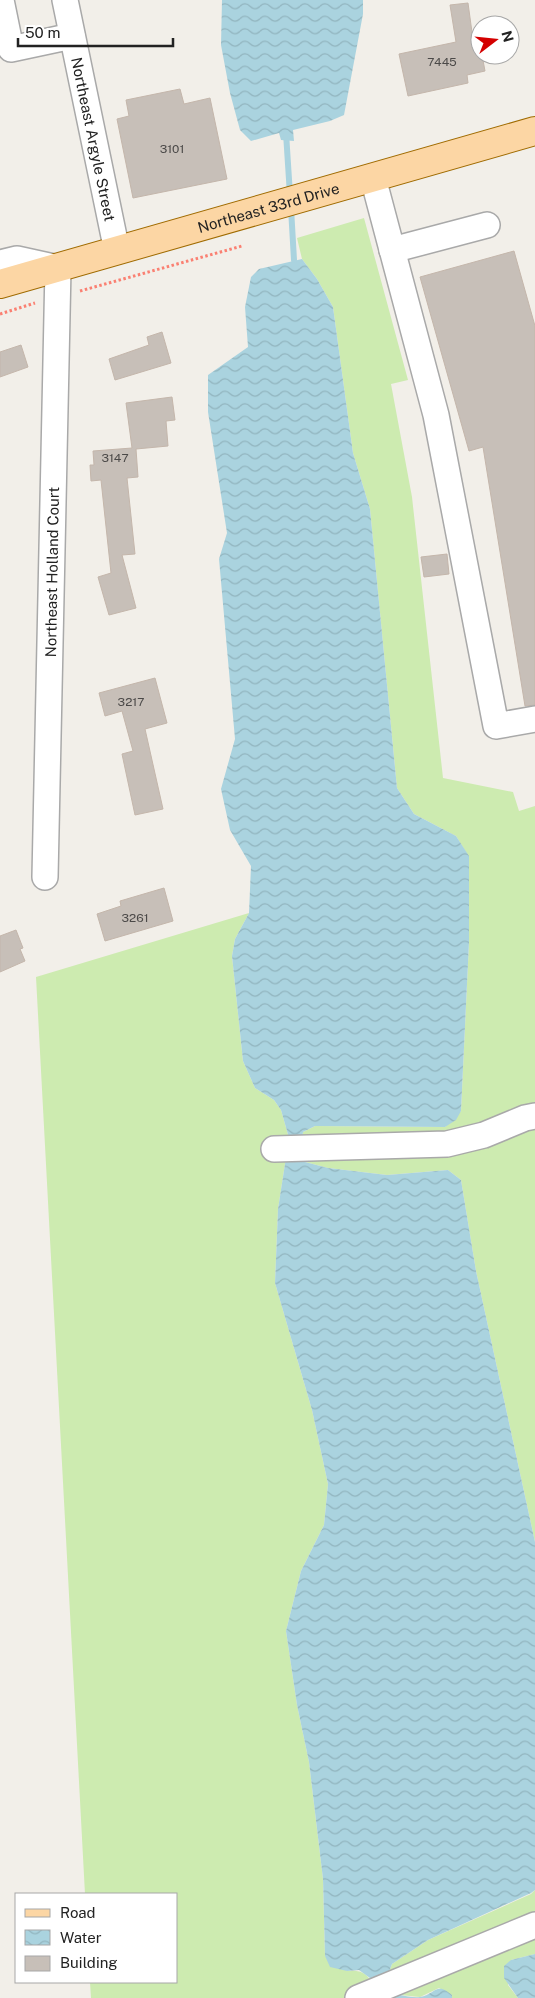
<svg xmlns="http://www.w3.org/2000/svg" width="535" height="1998" font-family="'Public Sans',sans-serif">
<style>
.grass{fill:#cdebb0}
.water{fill:url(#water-waves)}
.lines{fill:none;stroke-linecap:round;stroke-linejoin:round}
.stream{stroke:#aad3df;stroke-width:6}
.building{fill:#c7bfb8;stroke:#c4b6ab}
.minor-casing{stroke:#a9a9a9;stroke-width:28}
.major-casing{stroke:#a06b00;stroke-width:30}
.path{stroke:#fa8072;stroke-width:3;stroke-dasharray:2.5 2.5;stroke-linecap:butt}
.minor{stroke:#fff;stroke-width:25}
.major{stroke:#fcd6a4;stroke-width:28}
.labels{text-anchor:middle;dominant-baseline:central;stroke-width:4.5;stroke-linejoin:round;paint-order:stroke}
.number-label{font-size:12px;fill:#4b4948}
.street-label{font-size:15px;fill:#222;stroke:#fff}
</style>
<defs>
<pattern id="water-waves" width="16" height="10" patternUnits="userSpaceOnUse" patternTransform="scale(1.25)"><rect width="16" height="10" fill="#aad3df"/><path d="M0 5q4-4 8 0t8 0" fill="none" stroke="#92b5bf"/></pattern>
</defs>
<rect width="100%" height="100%" fill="#f2efe9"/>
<g class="grass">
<path d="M 364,218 L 408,380 L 391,384 L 412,497 L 443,778 L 513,792 L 519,811 L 535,806 L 535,1542 L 476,1271 L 461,1180 L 448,1170 L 387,1175 L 328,1168 L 305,1162 L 300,1157 L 303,1132 L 315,1126 L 445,1127 L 461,1111 L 469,942 L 469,857 L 456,836 L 414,814 L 397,788 L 370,509 L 353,453 L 333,307 L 317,279 L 302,259 L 297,238 Z"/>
<path d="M 249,913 L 235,939 L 232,956 L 243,1061 L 255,1088 L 274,1100 L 281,1110 L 289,1138 L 278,1209 L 275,1283 L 312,1410 L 328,1484 L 324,1525 L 301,1571 L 286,1631 L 297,1705 L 309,1762 L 323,1879 L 325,1956 L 347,1971 C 369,1969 371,1980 377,1998 L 91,1998 L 90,1982 L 176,1982 L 176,1894 L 85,1894 L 36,977 Z"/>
<path d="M 535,1890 L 535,1954 L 511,1960 L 508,1985 L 518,1998 L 452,1998 L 452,1995 L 439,1988 L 420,1997 L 400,1995 L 389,1972 L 392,1964 L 428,1940 L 531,1894 Z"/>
</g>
<g class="water">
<path d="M 222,0 L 363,0 L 363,14 L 344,115 L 330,121 L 293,130 L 294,141 L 281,140 L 279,133 L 251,141 L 240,130 L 230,93 L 221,45 Z"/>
<path d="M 302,259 L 317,279 L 333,307 L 353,453 L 370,509 L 397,788 L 414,814 L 456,836 L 469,856 L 469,942 L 461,1111 L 456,1120 L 445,1127 L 315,1126 L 303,1132 L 300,1157 L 305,1162 L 328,1168 L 387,1175 L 448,1170 L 461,1180 L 476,1271 L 535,1542 L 535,1890 L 531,1893 L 428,1940 L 392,1964 L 389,1972 L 400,1995 C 406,1996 414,1998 420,1997 C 436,1994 436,1981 452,1995 L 452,1998 L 377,1998 L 370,1978 L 359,1970 L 347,1971 L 330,1967 L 325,1956 L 323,1879 L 309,1762 L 297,1705 L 286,1631 L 301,1571 L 324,1525 L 328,1484 L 312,1410 L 275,1283 L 278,1209 L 289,1138 L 281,1110 L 274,1100 L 255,1088 L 243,1061 L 232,956 L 235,939 L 249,913 L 251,866 L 230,830 L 221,789 L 235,739 L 219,559 L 227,533 L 208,412 L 208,375 L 248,347 L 245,307 L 251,277 L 259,269 Z"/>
<path d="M 535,1954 L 535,1998 L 518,1998 L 504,1978 L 504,1966 L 511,1960 Z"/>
</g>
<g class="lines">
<g class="stream">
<path d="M 286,133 L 290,195"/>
<path d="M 291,208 L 294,260"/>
</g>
</g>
<g class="building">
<path d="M 468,3 L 474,47 L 480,46 L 480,55 L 482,55 L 485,71 L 467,75 L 468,83 L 408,96 L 399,54 L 456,42 L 450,5 Z"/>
<path d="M 180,89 L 184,104 L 210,98 L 227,179 L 133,198 L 117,119 L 129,116 L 126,100 Z"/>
<path d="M 514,251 L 535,326 L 535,705 L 525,706 L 483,447 L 469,451 L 420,277 Z"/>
<path d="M 162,332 L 171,363 L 115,380 L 109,359 L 149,345 L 147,337 Z"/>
<path d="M 21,345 L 28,367 L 0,377 L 0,352 Z"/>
<path d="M 172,397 L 175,420 L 166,421 L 168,446 L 136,449 L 138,477 L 127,478 L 135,554 L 122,555 L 136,608 L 109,615 L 98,577 L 111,573 L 101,480 L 91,481 L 90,465 L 94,465 L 93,451 L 132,448 L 126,403 Z"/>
<path d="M 447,554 L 449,574 L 424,577 L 421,557 Z"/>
<path d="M 155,678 L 167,723 L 145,729 L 163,809 L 135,815 L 122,754 L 133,751 L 122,711 L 105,716 L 99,693 Z"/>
<path d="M 164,888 L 173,921 L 105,941 L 97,914 L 121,906 L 120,901 Z"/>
<path d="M 16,930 L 23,948 L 20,949 L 25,961 L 0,972 L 0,936 Z"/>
</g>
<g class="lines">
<g class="minor-casing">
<g id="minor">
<path d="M 1,0 L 11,49 L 72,36"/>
<path id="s1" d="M 65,0 L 117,251"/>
<path d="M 373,178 L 436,415 L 496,726 L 535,719"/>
<path d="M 392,250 L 487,225"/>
<path d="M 0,263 L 17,259 L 58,268 L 45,877"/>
<path d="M 274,1149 L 447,1144 L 484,1135 L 525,1118 L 535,1116"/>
<path d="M 358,1998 L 535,1925"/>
</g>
</g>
<g class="major-casing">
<g id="major">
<path id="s2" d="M 0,284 L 535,131"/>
</g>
</g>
<g class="path">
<path d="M 80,291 L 242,246"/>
<path d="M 0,314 L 35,303"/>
</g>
<use href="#minor" class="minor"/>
<use href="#major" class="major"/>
</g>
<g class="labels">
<g class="number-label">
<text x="442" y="62">7445</text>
<text x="172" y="149">3101</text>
<text x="115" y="458">3147</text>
<text x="131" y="702">3217</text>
<text x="135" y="918">3261</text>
</g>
<g class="street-label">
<text stroke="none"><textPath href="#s1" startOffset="142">Northeast Argyle Street</textPath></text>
<text stroke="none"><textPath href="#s2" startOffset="279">Northeast 33rd Drive</textPath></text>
<text transform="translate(52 572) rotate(-89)">Northeast Holland Court</text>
</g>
</g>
<rect x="15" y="1893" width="162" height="90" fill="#ffffff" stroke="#a7a7a7"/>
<rect x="25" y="1909" width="25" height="8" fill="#fcd6a4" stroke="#a7a7a7"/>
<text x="60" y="1918" font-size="15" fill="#222222">Road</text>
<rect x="25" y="1930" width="25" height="15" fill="url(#water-waves)" stroke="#a7a7a7"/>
<text x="60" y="1943" font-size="15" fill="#222222">Water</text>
<rect x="25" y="1956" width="25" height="15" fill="#c7bfb8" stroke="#a7a7a7"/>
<text x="60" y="1968" font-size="15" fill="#222222">Building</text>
<g transform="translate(495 40) rotate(74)"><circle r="24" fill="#ffffff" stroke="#a7a7a7"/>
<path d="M0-4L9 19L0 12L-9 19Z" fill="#d40000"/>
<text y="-8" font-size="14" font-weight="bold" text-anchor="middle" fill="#222222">N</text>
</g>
<path d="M18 38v8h155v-8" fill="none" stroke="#222222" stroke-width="2.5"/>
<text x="25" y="38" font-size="15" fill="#222222" stroke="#ffffff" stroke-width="4" paint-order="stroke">50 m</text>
</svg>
